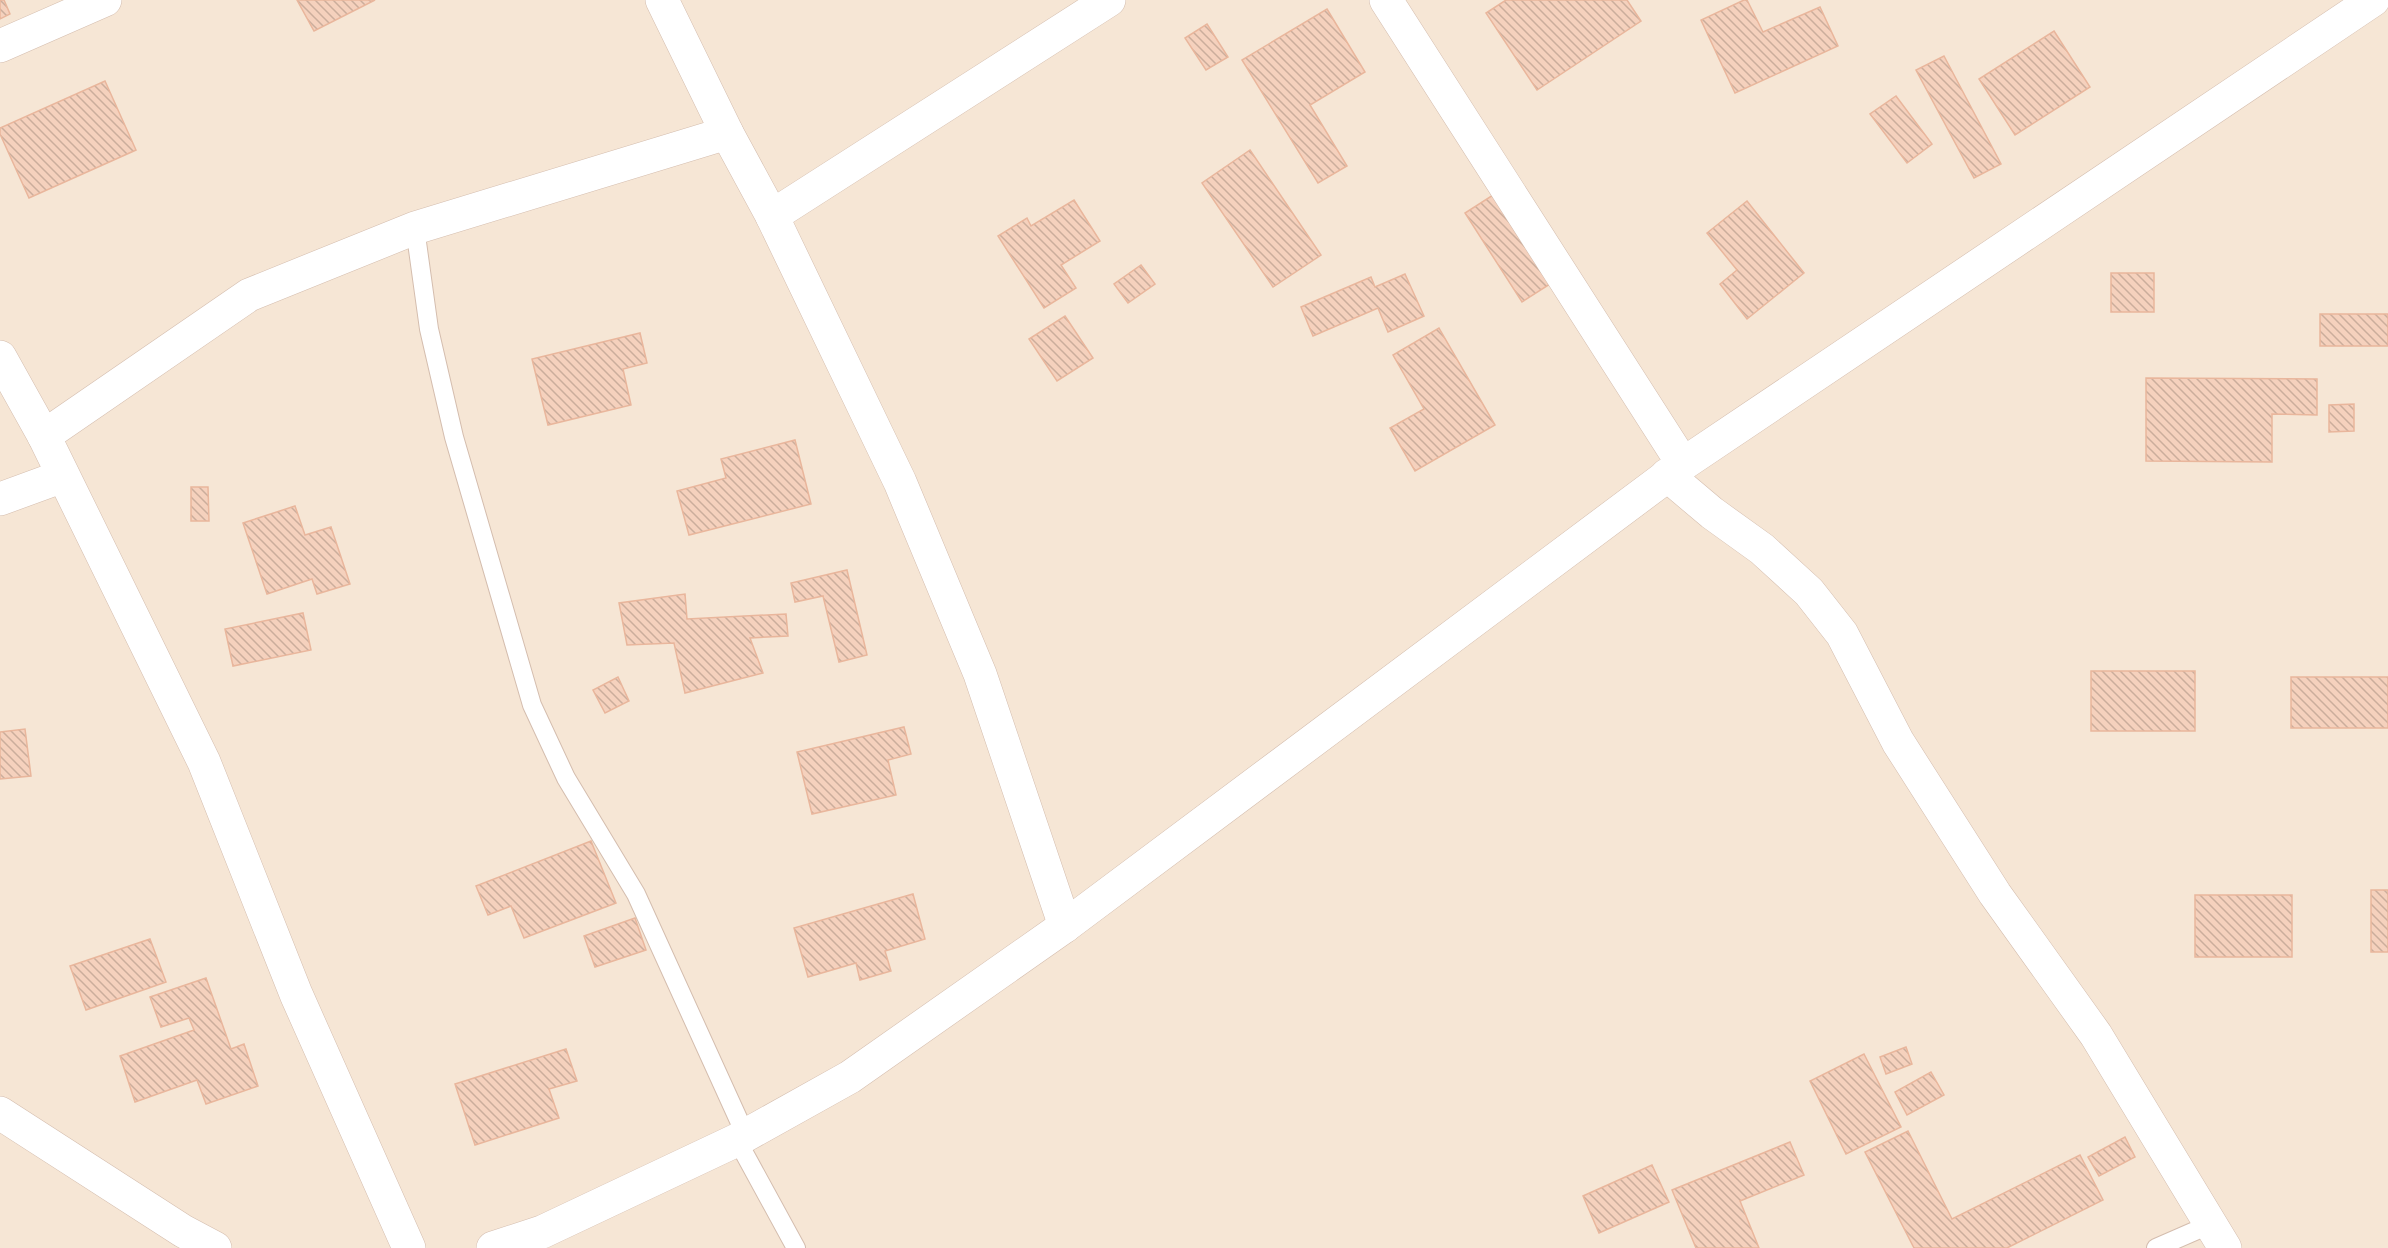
<svg xmlns="http://www.w3.org/2000/svg" width="2388" height="1248" font-family="Overpass,sans-serif">
<style>
.residential{fill:#f6e6d5}
.building{fill:url(#building-back-hatch);stroke:#e9b69c;stroke-width:1.5}
.lines{fill:none;stroke-linecap:round;stroke-linejoin:round}
.service-casing{stroke:#d4bdae;stroke-width:20}
.minor-casing{stroke:#d4bdae;stroke-width:34}
.tertiary-casing{stroke:#d4bdae;stroke-width:34}
.service{stroke:#fff;stroke-width:18}
.minor{stroke:#fff;stroke-width:33}
.tertiary{stroke:#fff;stroke-width:33}
</style>
<defs>
<pattern id="building-back-hatch" width="6" height="6" patternUnits="userSpaceOnUse" patternTransform="scale(1.5)"><rect width="6" height="6" fill="#f5d1bd"/><path d="M-1 5l2 2M0 0l6 6M5-1l2 2" fill="none" stroke="#cbad9c"/></pattern>
</defs>
<rect width="100%" height="100%" fill="#fef4e7"/>
<rect class="residential" x="0" y="0" width="2388" height="1248"/>
<g class="building">
<path d="M 0,0 L 4,0 L 10,14 L 0,19 Z"/>
<path d="M 297,0 L 375,0 L 314,31 Z"/>
<path d="M 1506,0 L 1627,0 L 1641,21 L 1537,90 L 1486,13 Z"/>
<path d="M 1744,0 L 1747,0 L 1763,32 L 1820,7 L 1838,46 L 1735,93 L 1701,20 Z"/>
<path d="M 1327,9 L 1365,72 L 1310,105 L 1347,166 L 1318,183 L 1242,60 Z"/>
<path d="M 1207,24 L 1228,57 L 1206,70 L 1185,38 Z"/>
<path d="M 2054,31 L 2090,87 L 2015,135 L 1979,79 Z"/>
<path d="M 1944,56 L 2001,164 L 1974,178 L 1916,70 Z"/>
<path d="M 105,81 L 136,150 L 29,198 L 0,134 L 0,128 Z"/>
<path d="M 1896,96 L 1932,144 L 1907,163 L 1870,114 Z"/>
<path d="M 1250,150 L 1321,255 L 1273,287 L 1202,183 Z"/>
<path d="M 1493,195 L 1550,284 L 1522,302 L 1465,213 Z"/>
<path d="M 1074,200 L 1100,241 L 1061,265 L 1076,288 L 1044,308 L 998,236 L 1027,218 L 1031,226 Z"/>
<path d="M 1747,201 L 1804,273 L 1747,319 L 1720,284 L 1737,270 L 1707,233 Z"/>
<path d="M 1141,265 L 1155,284 L 1128,303 L 1114,284 Z"/>
<rect x="2111" y="273" width="43" height="39"/>
<path d="M 1405,274 L 1424,316 L 1388,332 L 1378,308 L 1313,336 L 1301,307 L 1371,277 L 1375,287 Z"/>
<rect x="2320" y="314" width="68" height="32"/>
<path d="M 1065,316 L 1093,358 L 1057,381 L 1029,339 Z"/>
<path d="M 1439,328 L 1495,425 L 1415,471 L 1390,428 L 1424,409 L 1393,355 Z"/>
<path d="M 640,333 L 647,363 L 623,369 L 631,405 L 548,425 L 532,359 Z"/>
<path d="M 2146,378 L 2317,379 L 2317,415 L 2272,414 L 2272,462 L 2146,461 Z"/>
<path d="M 2354,404 L 2354,431 L 2329,432 L 2329,405 Z"/>
<path d="M 795,440 L 811,504 L 689,535 L 677,491 L 726,478 L 721,459 Z"/>
<path d="M 191,487 L 208,487 L 209,521 L 191,521 Z"/>
<path d="M 295,506 L 305,535 L 331,527 L 350,584 L 317,594 L 312,579 L 267,594 L 243,523 Z"/>
<path d="M 847,570 L 867,655 L 839,662 L 823,596 L 795,602 L 791,583 Z"/>
<path d="M 685,594 L 687,619 L 786,614 L 788,636 L 750,638 L 763,673 L 685,693 L 674,643 L 627,645 L 619,603 Z"/>
<path d="M 303,613 L 311,650 L 233,666 L 225,629 Z"/>
<rect x="2091" y="671" width="104" height="60"/>
<path d="M 618,677 L 629,701 L 605,713 L 593,690 Z"/>
<rect x="2291" y="677" width="97" height="51"/>
<path d="M 904,727 L 911,754 L 888,760 L 896,795 L 812,814 L 797,752 Z"/>
<path d="M 25,729 L 31,776 L 0,779 L 0,732 Z"/>
<path d="M 591,841 L 616,903 L 524,938 L 511,906 L 488,915 L 476,886 Z"/>
<rect x="2371" y="890" width="17" height="62"/>
<path d="M 913,894 L 925,939 L 885,951 L 891,971 L 860,980 L 856,963 L 808,977 L 794,928 Z"/>
<rect x="2195" y="895" width="97" height="62"/>
<path d="M 635,918 L 646,950 L 595,967 L 584,936 Z"/>
<path d="M 150,939 L 166,982 L 86,1010 L 70,966 Z"/>
<path d="M 206,978 L 231,1049 L 244,1044 L 258,1086 L 206,1104 L 197,1080 L 135,1102 L 120,1056 L 194,1030 L 189,1018 L 161,1027 L 150,997 Z"/>
<path d="M 1906,1047 L 1912,1064 L 1886,1074 L 1880,1057 Z"/>
<path d="M 566,1049 L 577,1081 L 549,1089 L 559,1118 L 475,1145 L 455,1084 Z"/>
<path d="M 1864,1054 L 1901,1127 L 1846,1154 L 1810,1081 Z"/>
<path d="M 1931,1072 L 1944,1095 L 1907,1115 L 1895,1092 Z"/>
<path d="M 1908,1131 L 1952,1219 L 2080,1155 L 2103,1200 L 2007,1248 L 1914,1248 L 1865,1152 Z"/>
<path d="M 2125,1137 L 2135,1157 L 2099,1176 L 2088,1157 Z"/>
<path d="M 1790,1142 L 1804,1175 L 1740,1201 L 1759,1248 L 1696,1248 L 1672,1190 Z"/>
<path d="M 1652,1165 L 1669,1202 L 1599,1233 L 1583,1196 Z"/>
</g>
<g class="lines">
<g class="service-casing">
<g id="service">
<path d="M 415,228 L 429,329 L 454,437 L 532,705 L 566,778 L 636,894 L 746,1136"/>
<path d="M 737,1140 L 796,1248"/>
<path d="M 2156,1248 L 2211,1224"/>
</g>
</g>
<g class="minor-casing">
<g id="minor">
<path d="M 662,0 L 727,133 L 772,216 L 900,482 L 980,674 L 1065,926"/>
<path d="M 1386,0 L 1683,464"/>
<path d="M 0,46 L 105,0"/>
<path d="M 772,216 L 1109,0"/>
<path d="M 0,357 L 44,436 L 204,762 L 296,994 L 409,1248"/>
<path d="M 44,436 L 249,295 L 415,228 L 727,133"/>
<path d="M 1667,475 L 1712,513 L 1762,549 L 1809,592 L 1842,634 L 1898,742 L 1995,894 L 2096,1035 L 2225,1248"/>
<path d="M 0,499 L 63,476"/>
</g>
</g>
<g class="tertiary-casing">
<g id="tertiary">
<path d="M 0,1113 L 183,1231 L 215,1248"/>
<path d="M 493,1248 L 542,1232 L 737,1140 L 850,1077 L 1065,926 L 1683,464 L 2373,0"/>
</g>
</g>
<use href="#service" class="service"/>
<use href="#minor" class="minor"/>
<use href="#tertiary" class="tertiary"/>
</g>
</svg>
